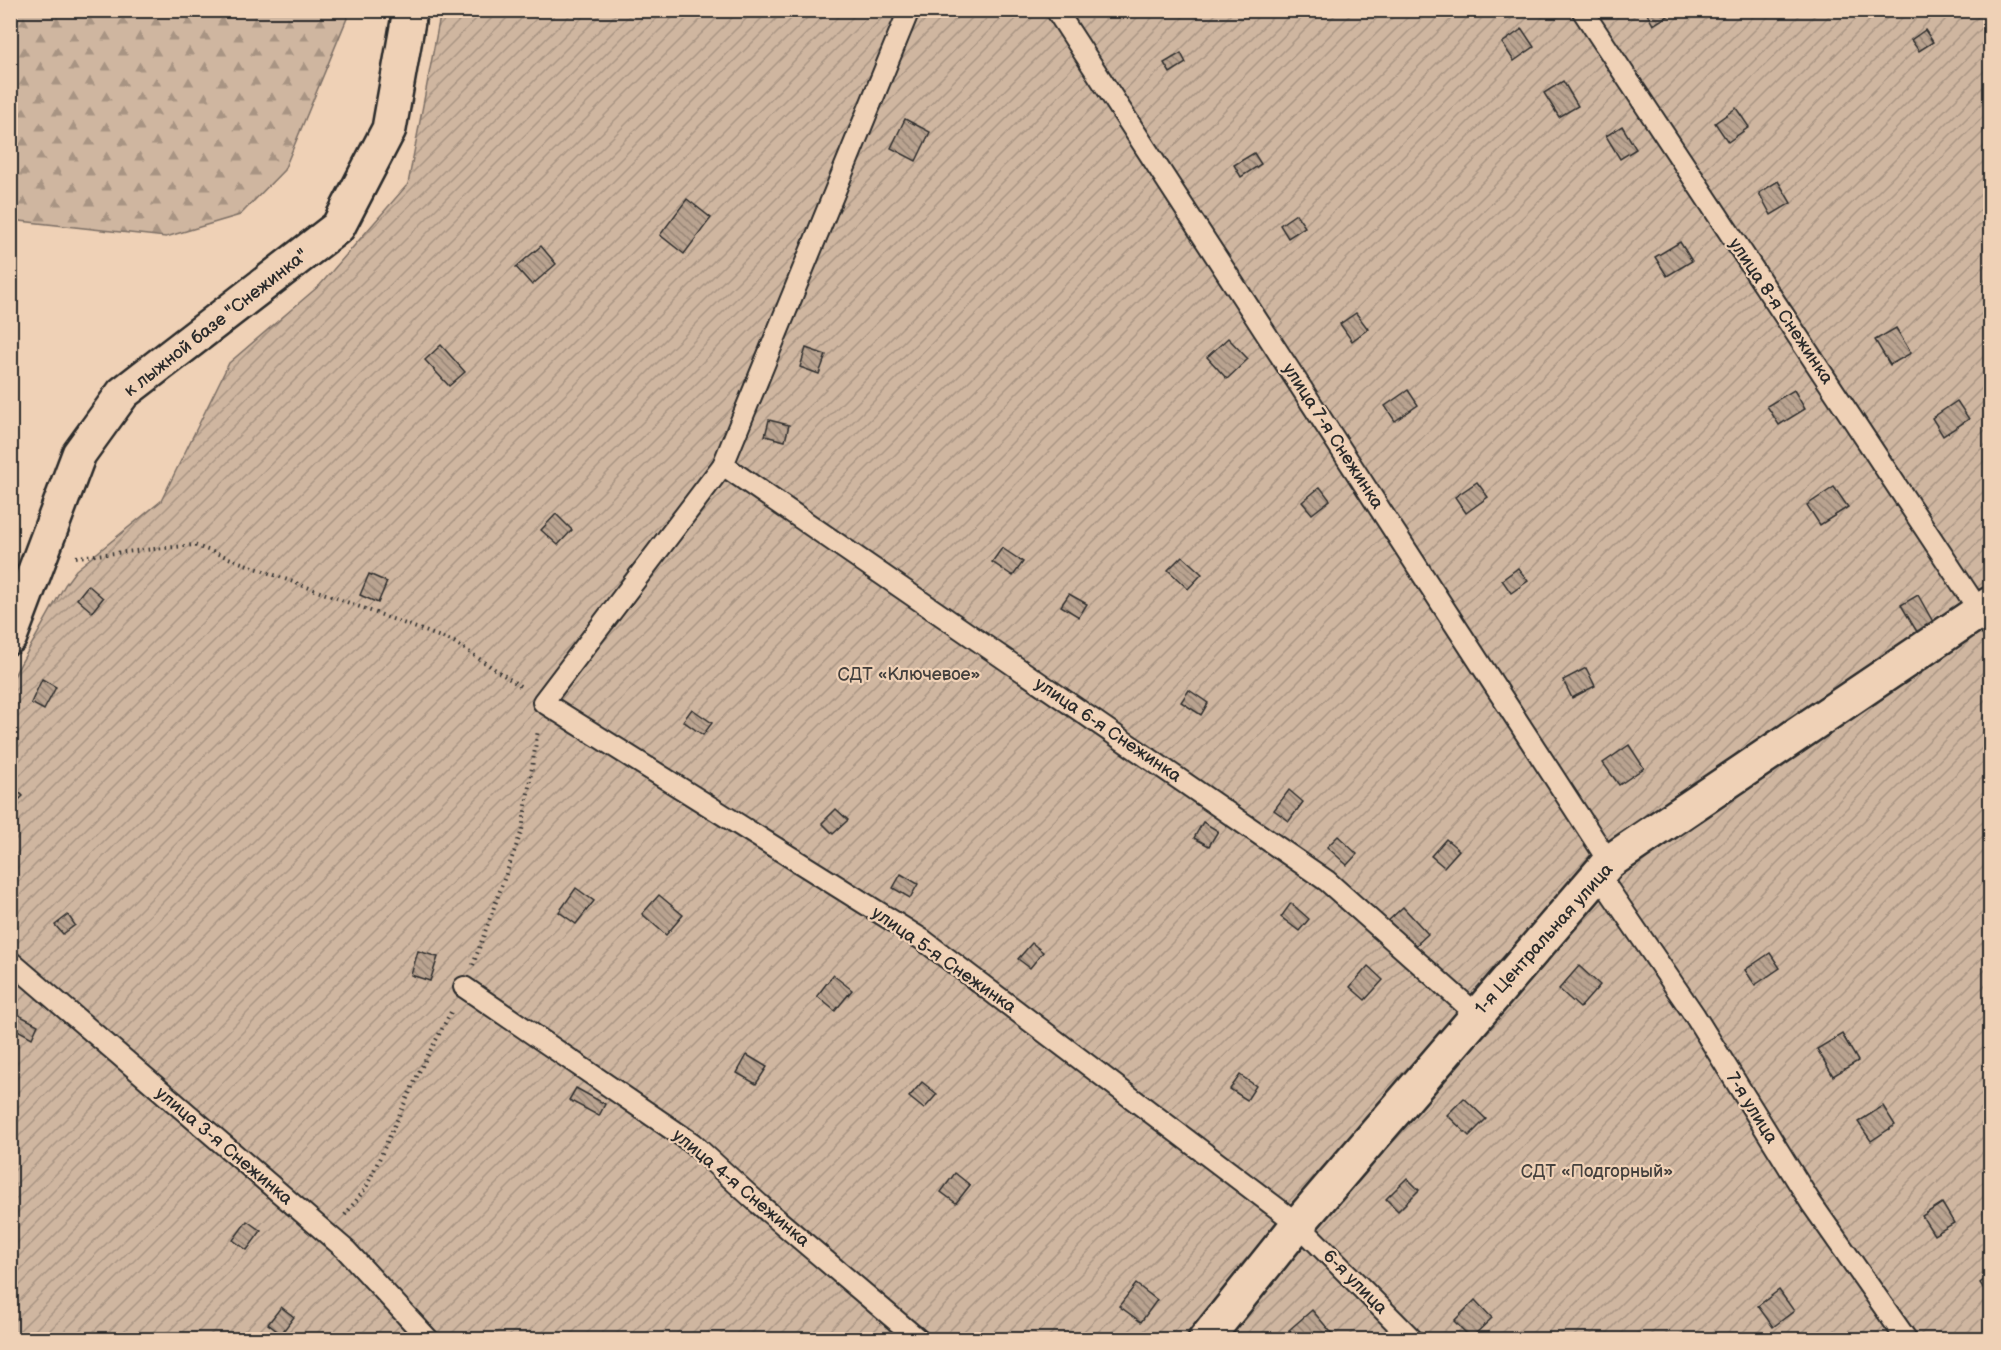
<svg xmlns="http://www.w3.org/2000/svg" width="2001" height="1350" font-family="'Balsamiq Sans',sans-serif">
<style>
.forest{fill:url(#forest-firs);stroke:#7d7066;stroke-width:1.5}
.garden{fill:url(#garden-furrows);stroke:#7d7066;stroke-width:1.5}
.building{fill:url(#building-back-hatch);stroke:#2b2b2b;stroke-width:1.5}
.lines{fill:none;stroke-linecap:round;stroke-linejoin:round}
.service-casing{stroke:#2b2b2b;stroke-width:24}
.minor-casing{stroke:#2b2b2b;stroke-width:38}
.path{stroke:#2b2b2b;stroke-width:4;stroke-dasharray:1.5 4.5;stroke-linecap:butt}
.service{stroke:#efd1b6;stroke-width:20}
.minor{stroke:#efd1b6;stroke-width:33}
.labels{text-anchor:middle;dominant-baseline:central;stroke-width:4.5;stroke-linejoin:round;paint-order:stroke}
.street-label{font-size:18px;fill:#2b2b2b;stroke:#efd1b6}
.park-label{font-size:18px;fill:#44403d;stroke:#efd1b6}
</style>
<defs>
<pattern id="forest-firs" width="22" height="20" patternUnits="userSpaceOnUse" patternTransform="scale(1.5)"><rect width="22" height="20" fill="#cfb6a0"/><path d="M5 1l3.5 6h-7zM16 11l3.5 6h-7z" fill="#a89483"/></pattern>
<pattern id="garden-furrows" width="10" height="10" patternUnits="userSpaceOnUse" patternTransform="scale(1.5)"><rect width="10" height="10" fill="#cfb6a0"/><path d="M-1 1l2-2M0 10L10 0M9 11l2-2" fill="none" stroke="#a89483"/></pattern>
<pattern id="building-back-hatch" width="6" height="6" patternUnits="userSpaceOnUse" patternTransform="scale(1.5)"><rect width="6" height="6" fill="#b9a390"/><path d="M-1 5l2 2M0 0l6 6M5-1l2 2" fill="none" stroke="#978576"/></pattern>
</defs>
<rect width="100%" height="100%" fill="#efd1b6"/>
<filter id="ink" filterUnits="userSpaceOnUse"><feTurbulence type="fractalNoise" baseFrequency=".0167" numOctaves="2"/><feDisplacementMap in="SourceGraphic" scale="12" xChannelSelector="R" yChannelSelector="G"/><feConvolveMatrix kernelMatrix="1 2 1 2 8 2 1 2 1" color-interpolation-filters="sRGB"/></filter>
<g filter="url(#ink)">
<path class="forest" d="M 11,10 L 350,10 L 350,11 L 284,170 L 240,215 L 166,237 L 11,220 Z"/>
<path class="garden" d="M 441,11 L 1990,11 L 1990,1339 L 11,1340 L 11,681 L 65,585 L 76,570 L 161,501 L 229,363 L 320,285 L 408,184 Z"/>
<g class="building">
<path d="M 1645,10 L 1671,10 L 1673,13 L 1653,25 Z"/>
<path d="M 1522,29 L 1534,47 L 1514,61 L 1502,43 Z"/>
<path d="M 1925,30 L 1933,42 L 1919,51 L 1911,40 Z"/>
<path d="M 1181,53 L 1186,63 L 1170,73 L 1164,63 Z"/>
<path d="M 1563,81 L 1578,106 L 1559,117 L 1544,93 Z"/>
<path d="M 1736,108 L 1749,127 L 1728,142 L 1715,123 Z"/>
<path d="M 905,119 L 930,132 L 916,161 L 891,148 Z"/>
<path d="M 1622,126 L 1636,149 L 1620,159 L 1606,136 Z"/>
<path d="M 1254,153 L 1261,164 L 1241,177 L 1234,165 Z"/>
<path d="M 1778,181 L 1791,203 L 1771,215 L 1759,193 Z"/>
<path d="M 687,199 L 711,218 L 684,254 L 660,235 Z"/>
<path d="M 1296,214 L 1305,227 L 1288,238 L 1280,225 Z"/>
<path d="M 1680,242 L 1692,261 L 1667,276 L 1655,257 Z"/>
<path d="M 541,246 L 556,264 L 532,285 L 516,267 Z"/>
<path d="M 1356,313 L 1368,329 L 1352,341 L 1340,324 Z"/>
<path d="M 1896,328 L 1911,353 L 1890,365 L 1875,340 Z"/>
<path d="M 1228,338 L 1248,359 L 1227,379 L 1207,357 Z"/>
<path d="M 441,345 L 465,372 L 449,386 L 425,360 Z"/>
<path d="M 806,348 L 826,355 L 819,374 L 800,367 Z"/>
<path d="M 1408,390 L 1418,405 L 1395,421 L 1385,406 Z"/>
<path d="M 1794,390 L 1805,409 L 1779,425 L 1767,406 Z"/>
<path d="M 1957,401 L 1969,419 L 1943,436 L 1932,418 Z"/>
<path d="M 769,420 L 789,425 L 785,441 L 765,436 Z"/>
<path d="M 1477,482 L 1488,497 L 1466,513 L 1455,497 Z"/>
<path d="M 1320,487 L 1330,500 L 1312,514 L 1302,502 Z"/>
<path d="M 1834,487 L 1848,507 L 1820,525 L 1807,505 Z"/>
<path d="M 556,514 L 572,530 L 558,545 L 541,530 Z"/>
<path d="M 1002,548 L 1023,562 L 1013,576 L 992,562 Z"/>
<path d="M 1182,556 L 1202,574 L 1188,589 L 1168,570 Z"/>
<path d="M 1518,568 L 1528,581 L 1511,593 L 1502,580 Z"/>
<path d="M 369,574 L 387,582 L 378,603 L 360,595 Z"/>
<path d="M 88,585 L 103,598 L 92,612 L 77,599 Z"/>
<path d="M 1069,594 L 1087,604 L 1079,617 L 1061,606 Z"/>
<path d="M 1918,595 L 1933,622 L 1917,632 L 1901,605 Z"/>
<path d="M 1586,668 L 1595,686 L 1572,698 L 1563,680 Z"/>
<path d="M 42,679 L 56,687 L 44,710 L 31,703 Z"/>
<path d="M 1189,690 L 1208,703 L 1201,715 L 1181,702 Z"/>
<path d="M 692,709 L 712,723 L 703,735 L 683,721 Z"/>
<path d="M 1629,745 L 1644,768 L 1619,785 L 1603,763 Z"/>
<path d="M 13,786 L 23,796 L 10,808 L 10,788 Z"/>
<path d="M 1289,790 L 1303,802 L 1289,821 L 1274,810 Z"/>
<path d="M 836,809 L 848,820 L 833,834 L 822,823 Z"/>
<path d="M 1203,822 L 1218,831 L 1209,846 L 1194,838 Z"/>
<path d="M 1338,836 L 1357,854 L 1347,865 L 1327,847 Z"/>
<path d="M 1446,839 L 1459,850 L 1444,867 L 1431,856 Z"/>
<path d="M 901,874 L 918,884 L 910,898 L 893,888 Z"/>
<path d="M 576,888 L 594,901 L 576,924 L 559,912 Z"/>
<path d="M 659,895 L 683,915 L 666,935 L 642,914 Z"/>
<path d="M 1291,903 L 1309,919 L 1299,931 L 1281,917 Z"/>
<path d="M 1403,907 L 1428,934 L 1413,948 L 1388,921 Z"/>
<path d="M 68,915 L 75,925 L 63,934 L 55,925 Z"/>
<path d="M 1032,943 L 1043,952 L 1030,968 L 1018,959 Z"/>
<path d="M 418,951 L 438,957 L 430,981 L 411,975 Z"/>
<path d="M 1770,953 L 1780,968 L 1755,985 L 1745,970 Z"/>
<path d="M 1368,966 L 1383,980 L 1365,1000 L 1350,987 Z"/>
<path d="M 1579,966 L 1600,985 L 1580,1008 L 1559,989 Z"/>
<path d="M 833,975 L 852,990 L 835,1011 L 817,996 Z"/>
<path d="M 15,1013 L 38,1025 L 32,1038 L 10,1026 Z"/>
<path d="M 1842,1034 L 1858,1061 L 1833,1076 L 1817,1049 Z"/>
<path d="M 747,1055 L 767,1067 L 756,1084 L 737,1073 Z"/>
<path d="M 1240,1075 L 1256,1086 L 1247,1100 L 1230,1089 Z"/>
<path d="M 922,1082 L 937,1094 L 924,1109 L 909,1097 Z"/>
<path d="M 576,1088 L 605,1104 L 599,1116 L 569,1100 Z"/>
<path d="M 1464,1098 L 1486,1119 L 1469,1136 L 1447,1115 Z"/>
<path d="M 1883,1106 L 1895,1125 L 1871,1141 L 1858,1122 Z"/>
<path d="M 955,1173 L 970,1185 L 956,1203 L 941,1192 Z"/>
<path d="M 1407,1178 L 1419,1190 L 1398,1211 L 1386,1199 Z"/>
<path d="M 1942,1203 L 1954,1223 L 1934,1235 L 1922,1216 Z"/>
<path d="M 247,1221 L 261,1231 L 247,1250 L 233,1240 Z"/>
<path d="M 1990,1275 L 1990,1298 L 1980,1283 Z"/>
<path d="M 1136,1284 L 1157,1300 L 1141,1322 L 1119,1306 Z"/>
<path d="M 1779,1290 L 1794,1311 L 1773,1327 L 1758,1306 Z"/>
<path d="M 1475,1300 L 1492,1318 L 1471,1338 L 1454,1321 Z"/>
<path d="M 281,1307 L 294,1317 L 281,1334 L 268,1324 Z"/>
<path d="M 1312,1310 L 1335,1337 L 1332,1340 L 1297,1340 L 1289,1330 Z"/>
</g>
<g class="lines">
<g class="service-casing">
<g id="service">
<path d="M 909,10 L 723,465 L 543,702 L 923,940 L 1298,1224 L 1413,1340"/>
<path d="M 1056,10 L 1609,862"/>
<path d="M 1582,10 L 1990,627"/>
<path d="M 723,465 L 1327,881 L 1476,1014"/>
<path d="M 1598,874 L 1695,1016 L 1811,1203 L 1907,1340"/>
<path d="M 10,961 L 346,1250 L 429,1340"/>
<path d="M 464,987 L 692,1143 L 759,1204 L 919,1340"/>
</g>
</g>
<g class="minor-casing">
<g id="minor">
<path d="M 10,637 L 79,454 L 123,393 L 338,227 L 389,129 L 410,10"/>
<path d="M 1205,1340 L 1298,1224 L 1609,862 L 1990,604"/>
</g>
</g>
<g class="path">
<path d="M 76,557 L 194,545 L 454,642 L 523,688"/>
<path d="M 473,965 L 522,830 L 538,730"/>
<path d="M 345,1215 L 366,1188 L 419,1072 L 452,1010"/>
</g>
<use href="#service" class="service"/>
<use href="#minor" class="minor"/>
</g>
</g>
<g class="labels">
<g class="street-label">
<text transform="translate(1781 311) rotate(56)">улица 8-я Снежинка</text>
<text transform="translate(216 323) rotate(-38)">к лыжной базе "Снежинка"</text>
<text transform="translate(1333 436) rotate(57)">улица 7-я Снежинка</text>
<text transform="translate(1108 730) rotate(34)">улица 6-я Снежинка</text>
<text transform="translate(1544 939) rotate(-48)">1-я Центральная улица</text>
<text transform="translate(944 960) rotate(35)">улица 5-я Снежинка</text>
<text transform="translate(1752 1108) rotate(58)">7-я улица</text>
<text transform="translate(224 1146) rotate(40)">улица 3-я Снежинка</text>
<text transform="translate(741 1188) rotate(40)">улица 4-я Снежинка</text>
<text transform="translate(1355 1282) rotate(45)">6-я улица</text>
</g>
<g class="park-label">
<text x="909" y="674">СДТ «Ключевое»</text>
<text x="1597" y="1171">СДТ «Подгорный»</text>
</g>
</g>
<rect width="2001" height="1350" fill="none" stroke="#efd1b6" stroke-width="36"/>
<rect x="18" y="18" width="1965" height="1314" fill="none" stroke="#2b2b2b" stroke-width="2" filter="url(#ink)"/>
</svg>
